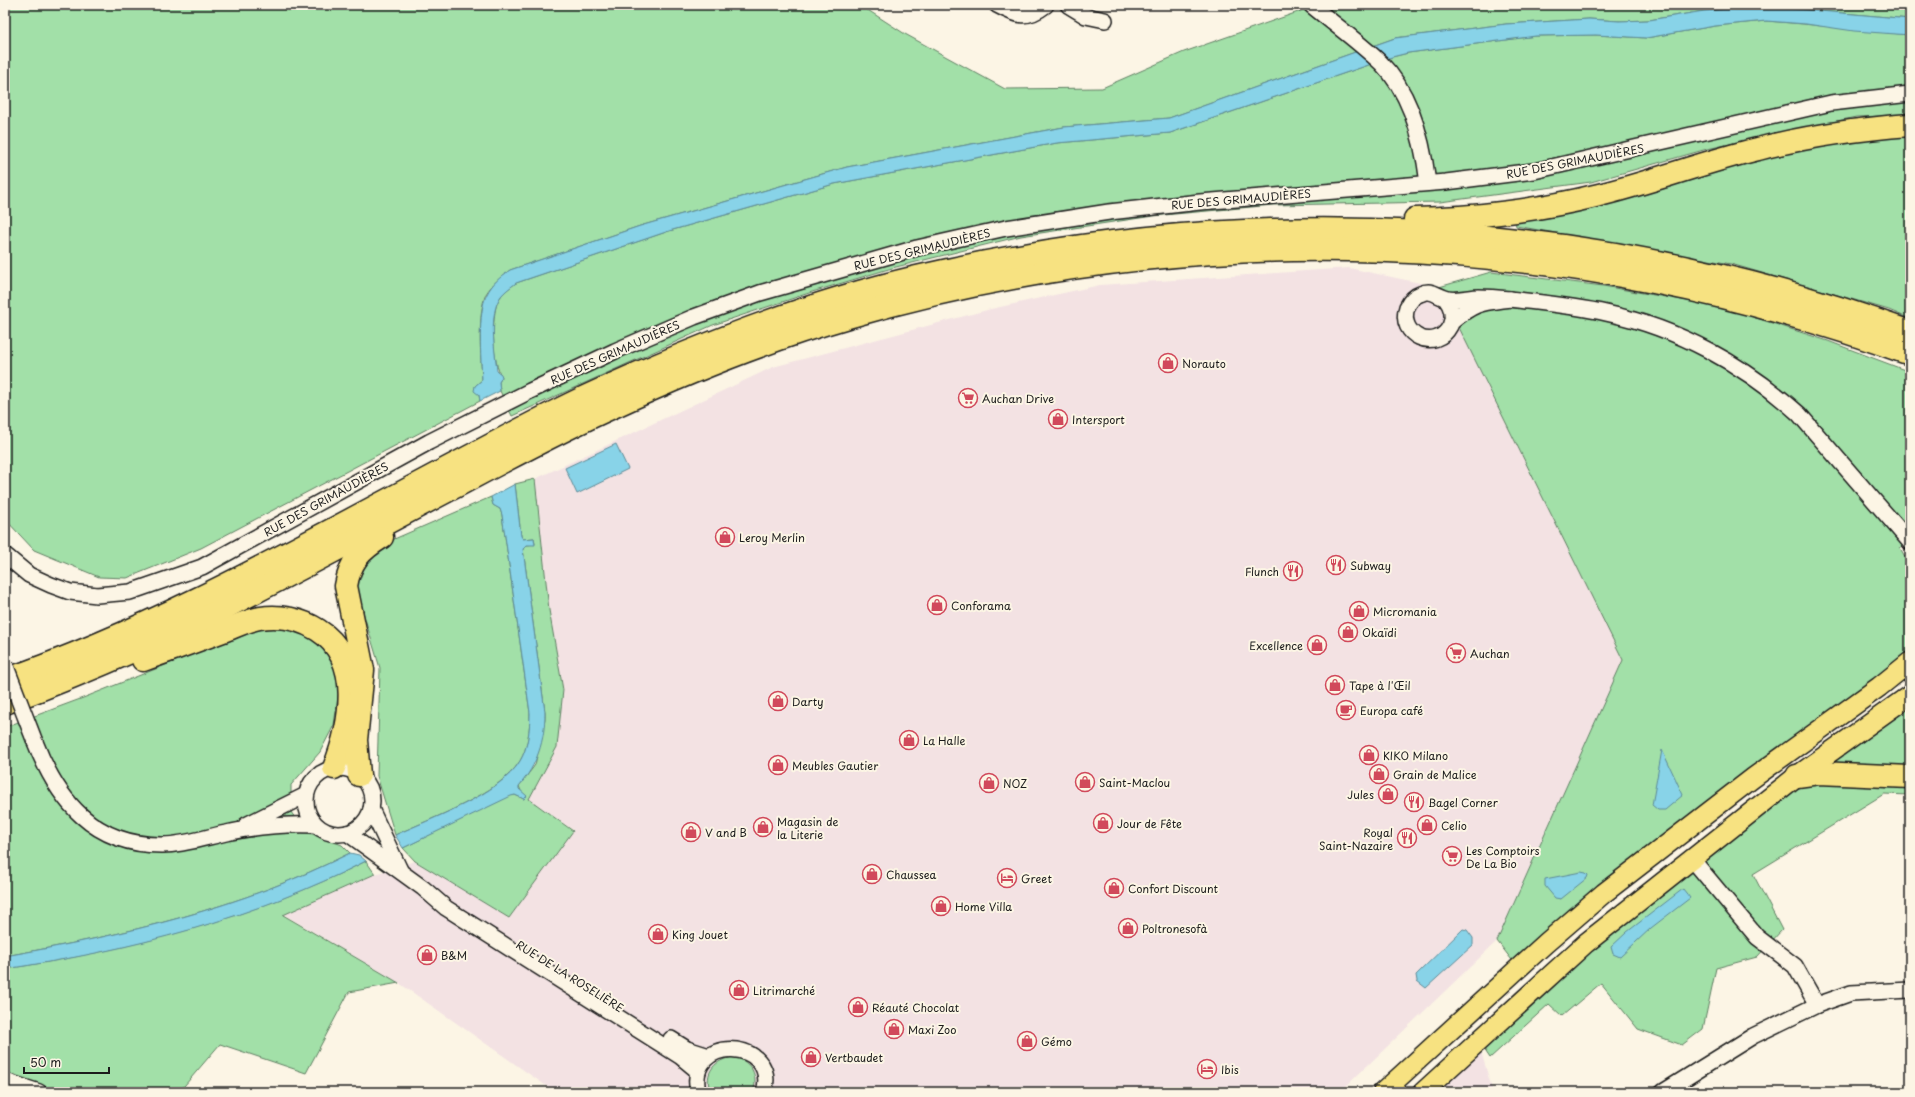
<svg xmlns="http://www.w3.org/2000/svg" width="1915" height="1097" font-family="'Playpen Sans',sans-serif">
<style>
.built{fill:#f3e2e3}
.green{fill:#a2e0a8;stroke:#5f7e62}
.water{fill:#88d3e8;stroke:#5d8a96}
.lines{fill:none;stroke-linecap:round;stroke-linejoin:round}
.minor-casing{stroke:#1c1c1c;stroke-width:18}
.major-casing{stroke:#1c1c1c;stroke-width:22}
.highway-casing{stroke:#1c1c1c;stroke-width:25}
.minor{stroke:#fcf5e5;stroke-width:15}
.major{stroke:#f7e281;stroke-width:19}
.highway{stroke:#f7e281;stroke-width:22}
.minor-bridge-casing{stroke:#1c1c1c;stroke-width:18;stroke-linecap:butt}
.minor-bridge{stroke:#fcf5e5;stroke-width:15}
.labels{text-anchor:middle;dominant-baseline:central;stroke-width:4;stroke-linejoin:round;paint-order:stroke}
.street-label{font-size:11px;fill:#1c1c1c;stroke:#fcf5e5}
.poi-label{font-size:11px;fill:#1c1c1c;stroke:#fcf5e5;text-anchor:start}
</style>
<rect width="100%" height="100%" fill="#fcf5e5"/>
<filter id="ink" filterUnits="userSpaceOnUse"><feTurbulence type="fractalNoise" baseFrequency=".025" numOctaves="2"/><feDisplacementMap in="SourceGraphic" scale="8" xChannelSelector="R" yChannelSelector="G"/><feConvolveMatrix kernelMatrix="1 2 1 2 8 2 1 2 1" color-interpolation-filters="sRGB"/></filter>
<g filter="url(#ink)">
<g class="built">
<path d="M 1349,268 L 1439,287 L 1623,660 L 1497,941 L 1340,1092 L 555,1092 L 399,983 L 283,914 L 375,874 L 415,861 L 509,918 L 573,830 L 529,799 L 557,747 L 563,690 L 549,610 L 535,479 L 773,367 L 991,309 L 1100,285 Z"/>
<path d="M 1482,1046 L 1482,1055 L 1493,1092 L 1432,1092 Z"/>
</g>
<g class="green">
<path d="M 5,5 L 860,5 L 905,34 L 1005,89 L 1102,88 L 1184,52 L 1318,5 L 1910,5 L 1910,19 L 1763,6 L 1704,11 L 1649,20 L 1619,21 L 1589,19 L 1506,24 L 1395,38 L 1169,118 L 1064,127 L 847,167 L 640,226 L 510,270 C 501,277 492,284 486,294 C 477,314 481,359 482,380 L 475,386 L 479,395 L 480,401 L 201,548 L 127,578 L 99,577 L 34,550 L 5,519 Z"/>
<path d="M 1766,21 C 1814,24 1862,31 1910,35 L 1910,115 L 1856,117 L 1707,149 L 1591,182 L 1440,202 L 1273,205 L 1153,216 L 1021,236 L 892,268 L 812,292 L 713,325 L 512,416 L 500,391 L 499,382 L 502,377 C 492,364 491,316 498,301 C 502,293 509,288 516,283 L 669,231 L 834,184 L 1057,143 L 1170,133 L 1392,57 L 1408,53 L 1536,36 L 1596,35 L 1646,38 L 1715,26 Z"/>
<path d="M 1910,135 L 1910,319 L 1889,310 L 1731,264 L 1516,226 L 1515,220 L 1781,151 L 1888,136 Z"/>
<path d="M 1491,272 L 1603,286 L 1722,307 L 1828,341 L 1910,372 L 1910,540 L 1900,548 L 1910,565 L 1910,648 L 1904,657 L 1515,964 L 1497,941 L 1623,660 L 1439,287 Z"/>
<path d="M 535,479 L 549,610 L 563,690 L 557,747 L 529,799 L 573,831 L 509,918 L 415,861 L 403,848 L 511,795 L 515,795 L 524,799 L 519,786 L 535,765 L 545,720 L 545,712 L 523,549 L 527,545 L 535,544 L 534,538 L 523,539 L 521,536 L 515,484 Z"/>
<path d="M 491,497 L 493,505 L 500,509 L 502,515 L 530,713 C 530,728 528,748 520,761 C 500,794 430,819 395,835 L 377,776 L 380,668 L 355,586 L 363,560 L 385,543 Z"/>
<path d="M 290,624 L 331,651 L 339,689 L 334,725 L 320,752 L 291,785 L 291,812 L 304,831 L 342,845 L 350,853 C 242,908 124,935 5,956 L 5,727 L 83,698 L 258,628 Z"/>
<path d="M 1910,705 L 1910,795 L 1884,794 L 1753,874 L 1782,930 L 1757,957 L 1716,968 L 1703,1029 L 1682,1045 L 1638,1029 L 1601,983 L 1562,1016 L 1549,1004 L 1490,1058 L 1482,1046 L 1605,934 L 1770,806 L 1807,782 L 1828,760 Z"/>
<path d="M 366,861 L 375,874 L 283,915 L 399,983 L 349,992 L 306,1073 L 220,1044 L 179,1092 L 59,1092 L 5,1075 L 5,969 C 129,950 254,918 366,861 Z"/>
<path d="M 735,1057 C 751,1062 759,1075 753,1092 L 711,1092 C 702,1073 716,1058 735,1057 Z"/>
</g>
<g class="water">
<path d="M 1763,6 L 1910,19 L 1910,35 L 1854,31 L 1806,24 L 1766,21 L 1715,26 L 1646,38 L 1596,35 L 1536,36 L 1408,53 L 1392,57 L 1170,133 L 1057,143 L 834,184 L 669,231 L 516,283 C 511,287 505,291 501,296 C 488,314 495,350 497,371 L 501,374 L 502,377 L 499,382 L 500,391 L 480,401 L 479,395 L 474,391 L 475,386 L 482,380 C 481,359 477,312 487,294 C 492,284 500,277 510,270 L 640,226 L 847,167 L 1064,127 L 1169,118 L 1395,38 L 1506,24 L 1589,19 L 1619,21 L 1649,20 L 1704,11 Z"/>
<path d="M 616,444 L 628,469 L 577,494 L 565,468 Z"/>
<path d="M 515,484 L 521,536 L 523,539 L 534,538 L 535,545 L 527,545 L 523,549 L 545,712 C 545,741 537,765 519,786 L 519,789 L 527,796 L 524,799 L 515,795 L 511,796 L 403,848 L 395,835 C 430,819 501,794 520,761 C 528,748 530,728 530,713 L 502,515 L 500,509 L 493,505 L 491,497 Z"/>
<path d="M 1662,750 L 1683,795 L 1665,810 L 1658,810 L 1652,805 Z"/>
<path d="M 350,853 L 359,855 L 366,861 C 255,918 129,951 5,969 L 5,956 C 124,935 242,908 350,853 Z"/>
<path d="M 1581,872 L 1586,873 L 1588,875 L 1587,878 L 1561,899 L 1555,898 L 1545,886 L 1545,879 Z"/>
<path d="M 1683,889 L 1690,898 L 1651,928 L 1620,957 L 1613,954 L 1611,947 L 1627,932 Z"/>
<path d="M 1463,929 L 1467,930 L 1473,938 L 1473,945 L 1426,988 L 1417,981 L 1416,975 Z"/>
</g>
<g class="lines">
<g class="minor-casing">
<g id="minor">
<path d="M 997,5 C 1017,16 1027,20 1046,5"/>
<path d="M 1068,5 L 1086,16 L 1105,20"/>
<path d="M 1311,5 C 1334,24 1359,42 1381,63 C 1411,93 1423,142 1428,183"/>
<path d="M 1445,298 C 1452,307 1455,316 1450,326 C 1436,353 1397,336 1407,307 C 1410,301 1414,296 1420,294 C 1432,289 1435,295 1445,298 C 1455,302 1469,297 1479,297 C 1489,297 1500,298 1510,299 C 1482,303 1475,302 1453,321"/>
<path d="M 1510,299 C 1542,303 1575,306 1606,313 C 1678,328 1745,365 1799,414 L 1910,542"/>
<path d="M 5,555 L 29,575 L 51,585 L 70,592 L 97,595 L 130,592 L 202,567 L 429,442 L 530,391 L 615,351 L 694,317 L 760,293 L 917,248 L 1006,228 L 1109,212 L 1200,202 L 1446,182 L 1534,171 L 1831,103 L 1910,94"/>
<path d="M 35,742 C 58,801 94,846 163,845 C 186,845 209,836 231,832 C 259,826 288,824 316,825"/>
<circle cx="339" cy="801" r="33"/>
<path d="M 371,809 L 400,870"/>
<path d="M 246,825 L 306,795"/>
<path d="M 347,833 L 423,888 L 446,908 L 681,1057 L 698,1071"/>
<path d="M 1692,859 L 1757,937 L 1795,966 L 1817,1005"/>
<path d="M 671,1039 L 687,1049 L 709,1056"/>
<path d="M 5,1081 L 39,1092"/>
<path d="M 698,1092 C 685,1033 780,1038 764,1092"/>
<path d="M 1663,1092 L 1753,1036 L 1817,1005 L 1851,993 L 1910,990"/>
</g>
</g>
<g class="major-casing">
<g id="major">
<path d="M 1383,1092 L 1546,943 L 1604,893 L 1753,778 L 1879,687 L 1910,662"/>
<path d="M 1423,1092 L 1586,943 L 1797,776 L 1910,695"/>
</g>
</g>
<g class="highway-casing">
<g id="highway">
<path d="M 1415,219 C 1473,218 1539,210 1595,196 C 1650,183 1703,162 1758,149 C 1808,136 1858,129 1910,125"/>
<path d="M 143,660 C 169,651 196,641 223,631 C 234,627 248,620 260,618 C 280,615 301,619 318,630 C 364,659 351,725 334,768"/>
<path d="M 5,680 C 164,625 311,540 459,462 C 501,440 542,417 585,397 C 691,348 802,304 917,277 C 1247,199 1590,216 1910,332"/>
<path d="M 5,703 C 93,670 180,632 263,588 C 326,556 388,522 451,489 C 504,461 557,432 613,407 C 689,372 768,340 848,317 C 1198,216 1568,229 1910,354"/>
<path d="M 359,775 L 356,740 L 363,670 L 346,586 C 350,561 361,550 382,537"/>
<path d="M 1797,776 L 1819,773 L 1910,777"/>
</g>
</g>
<use href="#minor" class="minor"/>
<use href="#major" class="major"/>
<use href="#highway" class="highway"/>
<g class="minor-bridge-casing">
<path id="minor-bridge" d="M 5,664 L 35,742"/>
</g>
<use href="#minor-bridge" class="minor-bridge"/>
</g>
</g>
<defs>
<g id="shop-ring" transform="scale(1)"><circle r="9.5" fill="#fcf5e5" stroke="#d1495b" stroke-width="1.5"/><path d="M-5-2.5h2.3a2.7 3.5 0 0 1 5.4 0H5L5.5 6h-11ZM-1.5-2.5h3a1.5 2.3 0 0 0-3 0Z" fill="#d1495b"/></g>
<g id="supermarket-ring" transform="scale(1)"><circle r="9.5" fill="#fcf5e5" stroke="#d1495b" stroke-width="1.5"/><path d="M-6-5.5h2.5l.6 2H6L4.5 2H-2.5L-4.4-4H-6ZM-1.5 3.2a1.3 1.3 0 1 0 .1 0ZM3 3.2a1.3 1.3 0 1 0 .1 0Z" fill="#d1495b"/></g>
<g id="restaurant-ring" transform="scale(1)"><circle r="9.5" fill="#fcf5e5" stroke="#d1495b" stroke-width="1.5"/><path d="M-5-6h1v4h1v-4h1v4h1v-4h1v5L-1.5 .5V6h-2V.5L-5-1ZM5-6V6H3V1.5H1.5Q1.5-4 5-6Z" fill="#d1495b"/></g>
<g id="cafe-ring" transform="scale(1)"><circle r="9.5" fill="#fcf5e5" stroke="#d1495b" stroke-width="1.5"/><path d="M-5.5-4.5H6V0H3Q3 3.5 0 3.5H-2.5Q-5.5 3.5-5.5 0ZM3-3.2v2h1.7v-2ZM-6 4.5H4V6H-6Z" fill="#d1495b"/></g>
<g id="hotel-ring" transform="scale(1)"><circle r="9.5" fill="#fcf5e5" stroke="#d1495b" stroke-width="1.5"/><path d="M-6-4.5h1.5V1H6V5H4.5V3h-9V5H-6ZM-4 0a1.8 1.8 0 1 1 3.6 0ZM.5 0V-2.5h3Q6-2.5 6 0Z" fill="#d1495b"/></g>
</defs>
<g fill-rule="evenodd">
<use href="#shop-ring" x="1168" y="363"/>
<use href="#supermarket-ring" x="968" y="398"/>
<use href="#shop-ring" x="1058" y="419"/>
<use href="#shop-ring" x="725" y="537"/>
<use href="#restaurant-ring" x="1336" y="565"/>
<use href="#restaurant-ring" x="1293" y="571"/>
<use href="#shop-ring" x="937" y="605"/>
<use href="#shop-ring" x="1359" y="611"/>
<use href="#shop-ring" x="1348" y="632"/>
<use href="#shop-ring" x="1317" y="645"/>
<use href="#supermarket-ring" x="1456" y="653"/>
<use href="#shop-ring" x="1335" y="685"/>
<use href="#shop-ring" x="778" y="701"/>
<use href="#cafe-ring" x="1346" y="710"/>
<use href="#shop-ring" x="909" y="740"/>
<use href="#shop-ring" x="1369" y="755"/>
<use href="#shop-ring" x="778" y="765"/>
<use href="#shop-ring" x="1379" y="774"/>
<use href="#shop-ring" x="1085" y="782"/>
<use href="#shop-ring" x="989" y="783"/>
<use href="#shop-ring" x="1388" y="794"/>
<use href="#restaurant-ring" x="1414" y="802"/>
<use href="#shop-ring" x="1103" y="823"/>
<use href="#shop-ring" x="1427" y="825"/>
<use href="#shop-ring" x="763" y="827"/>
<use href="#shop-ring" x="691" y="832"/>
<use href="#restaurant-ring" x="1407" y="838"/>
<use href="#supermarket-ring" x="1452" y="856"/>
<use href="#shop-ring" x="872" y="874"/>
<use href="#hotel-ring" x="1007" y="878"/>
<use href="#shop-ring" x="1114" y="888"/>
<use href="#shop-ring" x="941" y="906"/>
<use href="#shop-ring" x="1128" y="928"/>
<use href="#shop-ring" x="658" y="934"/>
<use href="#shop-ring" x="427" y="955"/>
<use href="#shop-ring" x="739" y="990"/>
<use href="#shop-ring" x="858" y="1007"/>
<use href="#shop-ring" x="894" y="1029"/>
<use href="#shop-ring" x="1027" y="1041"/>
<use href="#shop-ring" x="811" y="1057"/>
<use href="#hotel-ring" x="1207" y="1069"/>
</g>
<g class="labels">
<g class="street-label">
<text transform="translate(1575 161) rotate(-11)">RUE DES GRIMAUDIÈRES</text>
<text transform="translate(1241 199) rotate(-5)">RUE DES GRIMAUDIÈRES</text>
<text transform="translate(922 249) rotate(-14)">RUE DES GRIMAUDIÈRES</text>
<text transform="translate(615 352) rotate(-24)">RUE DES GRIMAUDIÈRES</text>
<text transform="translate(326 499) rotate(-29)">RUE DES GRIMAUDIÈRES</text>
<text transform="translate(570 976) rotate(32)">RUE DE LA ROSELIÈRE</text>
</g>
<g class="poi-label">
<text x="1182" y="363">Norauto</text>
<text x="982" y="398">Auchan Drive</text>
<text x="1072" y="419">Intersport</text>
<text x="739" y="537">Leroy Merlin</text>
<text x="1350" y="565">Subway</text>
<text x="1279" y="571" text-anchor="end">Flunch</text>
<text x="951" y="605">Conforama</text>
<text x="1373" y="611">Micromania</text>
<text x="1362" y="632">Okaïdi</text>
<text x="1303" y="645" text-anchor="end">Excellence</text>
<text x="1470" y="653">Auchan</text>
<text x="1349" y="685">Tape à l'Œil</text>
<text x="792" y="701">Darty</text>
<text x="1360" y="710">Europa café</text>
<text x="923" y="740">La Halle</text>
<text x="1383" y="755">KIKO Milano</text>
<text x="792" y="765">Meubles Gautier</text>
<text x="1393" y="774">Grain de Malice</text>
<text x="1099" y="782">Saint-Maclou</text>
<text x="1003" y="783">NOZ</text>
<text x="1374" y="794" text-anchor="end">Jules</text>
<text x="1428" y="802">Bagel Corner</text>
<text x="777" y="821">Magasin de<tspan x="777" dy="13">la Literie</tspan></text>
<text x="1117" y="823">Jour de Fête</text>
<text x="1441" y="825">Celio</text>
<text x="705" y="832">V and B</text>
<text x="1393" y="832" text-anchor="end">Royal<tspan x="1393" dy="13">Saint-Nazaire</tspan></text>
<text x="1466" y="850">Les Comptoirs<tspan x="1466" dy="13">De La Bio</tspan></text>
<text x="886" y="874">Chaussea</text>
<text x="1021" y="878">Greet</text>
<text x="1128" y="888">Confort Discount</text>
<text x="955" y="906">Home Villa</text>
<text x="1142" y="928">Poltronesofà</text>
<text x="672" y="934">King Jouet</text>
<text x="441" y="955">B&amp;M</text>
<text x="753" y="990">Litrimarché</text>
<text x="872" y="1007">Réauté Chocolat</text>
<text x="908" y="1029">Maxi Zoo</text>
<text x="1041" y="1041">Gémo</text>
<text x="825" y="1057">Vertbaudet</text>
<text x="1221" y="1069">Ibis</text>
</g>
</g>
<rect width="1915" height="1097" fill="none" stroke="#fcf5e5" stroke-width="20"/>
<rect x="10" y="10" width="1895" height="1077" fill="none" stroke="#1c1c1c" stroke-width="1.5" filter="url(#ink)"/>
<path d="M24 1067v6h85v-6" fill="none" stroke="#1c1c1c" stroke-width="2"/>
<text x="30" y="1067" font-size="12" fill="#1c1c1c" stroke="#fcf5e5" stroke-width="3" paint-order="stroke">50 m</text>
</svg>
